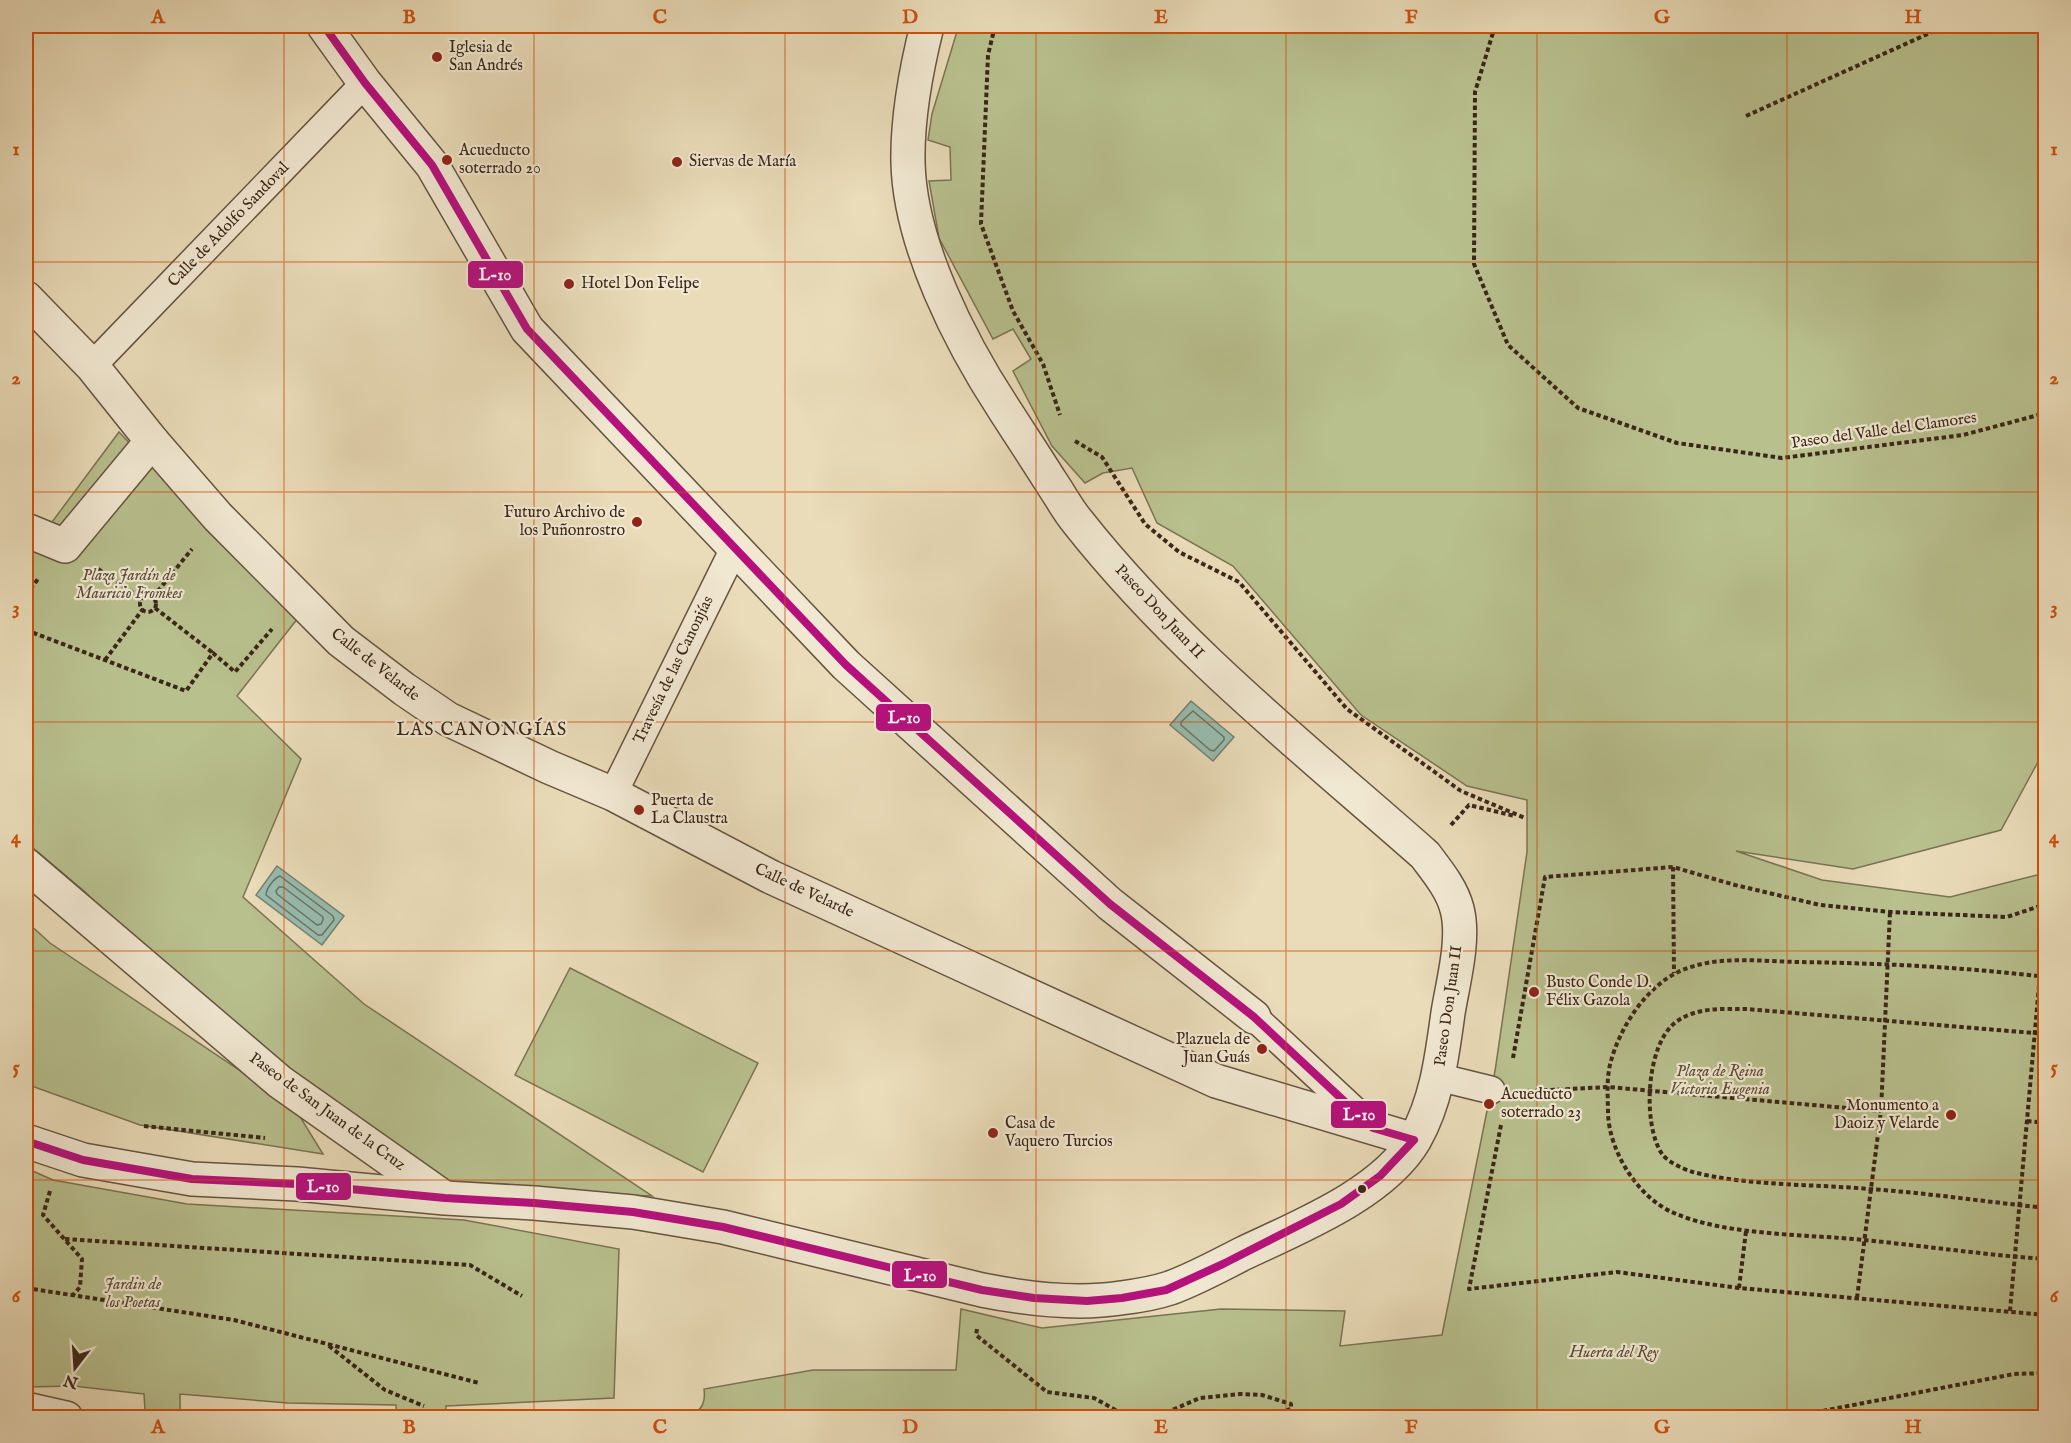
<svg xmlns="http://www.w3.org/2000/svg" width="2071" height="1443" font-family="'IM FELL English',serif">
<style>
.green{fill:#b8c08e;stroke:#7a7354;stroke-width:1.5}
.water{fill:#98bcae;stroke:#738072;stroke-width:1.5}
.lines{fill:none;stroke-linecap:round;stroke-linejoin:round}
.shore{stroke:#6a7164;stroke-width:1.5}
.pedestrian-casing{stroke:#675441;stroke-width:30}
.minor-casing{stroke:#675441;stroke-width:36}
.path{stroke:#3b2619;stroke-width:4;stroke-dasharray:4.5 3;stroke-linecap:butt}
.pedestrian{stroke:#f1e8d2;stroke-width:27}
.minor{stroke:#f1e8d2;stroke-width:33}
.bus-1-casing{stroke:#f1e8d2;stroke-width:12}
.bus-1{stroke:#b6107d;stroke-width:8}
.grid{fill:none;stroke:#ce510e;stroke-width:1.5;stroke-opacity:0.55}
.poi-dot{fill:#8f2418;stroke:#f1e8d2;stroke-width:2}
.bus-dot{fill:#3b2619;stroke:#f1e8d2;stroke-width:2}
.labels{text-anchor:middle;dominant-baseline:central;stroke-width:4.5;stroke-linejoin:round;paint-order:stroke}
.poi-label{font-size:16px;fill:#3b2619;stroke:#f1e8d2;text-anchor:start}
.street-label{font-size:16px;fill:#3b2619;stroke:#f1e8d2}
.park-label{font-size:16px;font-style:italic;fill:#5a4c36;stroke:#f1e8d2}
.neighbourhood-label{font-size:18px;letter-spacing:1.5px;fill:#3b2619;stroke:#f1e8d2}
.line-badge{stroke:#f1e8d2;stroke-width:2}
.badge-label{font-size:16px;text-anchor:middle;font-weight:bold;fill:#fff}
.neatline{fill:none;stroke:#ce510e;stroke-width:2}
.grid-label{font-size:20px;text-anchor:middle;font-weight:bold;fill:#ce510e}
</style>
<rect width="100%" height="100%" fill="#eadcb9"/>
<filter id="stains"><feTurbulence type="fractalNoise" baseFrequency=".00333" numOctaves="4"/><feColorMatrix values="0 0 0 0 .2 0 0 0 0 .09 0 0 0 0 .02 0 0 0 .5 -.17"/></filter>
<radialGradient id="worn" r=".72"><stop offset=".6" stop-color="#630" stop-opacity="0"/><stop offset="1" stop-color="#630" stop-opacity=".3"/></radialGradient>
<g class="green">
<path d="M 981,26 L 2045,26 L 2045,749 L 2001,830 L 1853,869 L 1736,851 L 1822,880 L 1950,897 L 2045,873 L 2045,1417 L 687,1418 C 701,1411 706,1404 704,1389 L 813,1370 L 956,1370 L 961,1309 L 1042,1328 L 1221,1309 L 1345,1311 L 1340,1346 L 1442,1335 L 1495,1071 L 1527,852 L 1527,800 L 1467,786 L 1361,715 L 1233,566 L 1157,523 L 1132,468 L 1103,473 L 1085,483 L 1052,446 L 1013,371 L 1031,359 L 1013,329 L 993,339 L 939,238 L 929,181 L 951,180 L 950,147 L 928,140 L 932,114 L 958,28 L 979,32 Z"/>
<path d="M 119,432 L 298,618 L 237,696 L 301,759 L 243,897 L 364,1004 L 652,1196 L 451,1188 L 222,1025 L 84,891 L 26,842 L 26,557 Z"/>
<path d="M 26,921 L 50,943 L 294,1107 L 323,1154 L 140,1125 L 26,1084 Z"/>
<path d="M 570,968 L 758,1063 L 703,1172 L 515,1075 Z"/>
<path d="M 26,1168 L 53,1180 L 187,1204 L 464,1220 L 619,1249 L 614,1398 L 446,1406 L 445,1417 L 397,1418 L 396,1405 L 288,1403 L 180,1394 L 180,1411 L 145,1411 L 144,1394 L 73,1386 L 26,1387 Z"/>
</g>
<g class="water">
<path d="M 1191,701 L 1234,737 L 1213,761 L 1170,725 Z"/>
<path d="M 277,866 L 344,916 L 322,945 L 256,895 Z"/>
</g>
<g class="lines">
<g class="shore">
<path d="M 1193,711 L 1224,737 L 1224,740 L 1214,751 L 1210,750 L 1181,725 L 1181,722 Z"/>
<path d="M 280,876 L 333,916 L 334,920 L 322,935 L 318,935 L 266,895 C 266,889 274,878 280,876 Z"/>
<path d="M 279,887 L 283,887 L 323,917 L 323,920 L 321,924 L 317,925 L 277,894 L 276,891 Z"/>
</g>
<g class="pedestrian-casing">
<g id="pedestrian">
<path d="M 92,366 L 365,83"/>
<path d="M 613,794 L 735,547"/>
<path d="M 1254,1017 L 1372,1127"/>
<path d="M 1438,1077 L 1491,1090"/>
</g>
</g>
<g class="minor-casing">
<g id="minor">
<path d="M 324,26 L 365,83 L 432,165 L 527,329 L 846,665 L 1110,904 L 1254,1017"/>
<path d="M 26,298 L 92,366 L 152,441 L 218,517 L 341,641 L 404,689 L 448,719 L 549,767 L 613,794 L 771,877 L 1216,1081 L 1414,1140"/>
<path d="M 26,530 L 65,546 L 152,441"/>
<path d="M 26,865 L 280,1082 L 443,1197"/>
<path d="M 26,1141 L 83,1160 L 192,1179 L 297,1184 L 445,1198 L 534,1203 L 633,1212 L 723,1227 L 982,1290 C 1027,1299 1075,1305 1121,1298 C 1137,1296 1155,1293 1170,1288 C 1195,1279 1220,1265 1244,1253 C 1299,1227 1384,1193 1415,1139 C 1437,1100 1442,1056 1448,1013 C 1453,982 1465,939 1457,909 C 1452,889 1437,871 1425,855 C 1305,749 1177,648 1077,521 C 1067,509 1060,495 1051,482 C 1036,458 1020,434 1004,409 C 960,342 910,244 908,163 C 907,117 916,70 927,26"/>
<path d="M 26,1409 L 66,1418"/>
</g>
</g>
<g class="path">
<path d="M 995,26 L 988,55 L 981,224 L 1013,311 L 1043,364 L 1060,415"/>
<path d="M 1495,26 L 1475,92 L 1474,264 L 1508,345 L 1578,408 L 1677,443 L 1782,458 L 1963,435 L 2046,413"/>
<path d="M 1746,116 L 1932,32 L 1988,26"/>
<path d="M 1075,441 L 1102,457 L 1145,524 L 1179,552 L 1239,582 L 1347,709 L 1461,791 L 1525,818"/>
<path d="M 98,569 L 142,599"/>
<path d="M 26,595 L 38,579"/>
<circle cx="148" cy="604" r="8"/>
<path d="M 153,597 L 192,549"/>
<path d="M 155,608 L 213,653"/>
<path d="M 26,630 L 186,691 L 213,653 L 235,672 L 272,629"/>
<path d="M 105,660 L 143,609"/>
<path d="M 1451,825 L 1469,805 L 1515,816"/>
<path d="M 1673,867 L 1674,973"/>
<path d="M 2046,977 C 1963,967 1879,963 1796,962 C 1757,961 1714,955 1678,972 C 1645,988 1620,1028 1611,1061 C 1606,1078 1608,1097 1608,1113 C 1609,1151 1638,1198 1674,1213 C 1727,1236 1806,1234 1864,1240 C 1925,1246 1985,1255 2046,1259"/>
<path d="M 2046,1034 L 1746,1009 C 1722,1009 1696,1007 1676,1022 C 1646,1044 1642,1124 1662,1154 C 1668,1162 1683,1169 1693,1172 C 1746,1186 1814,1184 1869,1189 C 1928,1193 1987,1202 2046,1208"/>
<path d="M 1513,1058 L 1545,877 L 1673,867 L 1735,885 L 1820,905 L 1890,912 L 2007,917 L 2046,904"/>
<path d="M 1528,1091 L 1608,1087 L 1881,1111"/>
<path d="M 2027,1121 L 2046,1123"/>
<path d="M 1501,1125 L 1469,1289 L 1617,1272 L 1739,1288 L 2046,1315"/>
<path d="M 144,1126 L 265,1138"/>
<path d="M 50,1191 L 43,1215 L 82,1259 L 80,1287 L 73,1295"/>
<path d="M 65,1239 L 470,1265 L 522,1296"/>
<path d="M 26,1288 L 234,1320 L 479,1383"/>
<path d="M 1739,1288 L 1746,1231"/>
<path d="M 1857,1298 L 1881,1111 L 1890,912"/>
<path d="M 2010,1311 L 2046,907"/>
<path d="M 977,1329 L 976,1335 L 1047,1392 L 1094,1398 L 1130,1418"/>
<path d="M 329,1346 L 385,1390 L 424,1406"/>
<path d="M 812,1418 L 871,1412 L 909,1418"/>
<path d="M 1137,1418 L 1158,1416 L 1200,1398 L 1240,1394 L 1262,1395 L 1291,1404 L 1291,1409 L 1256,1418"/>
<path d="M 1786,1418 L 2014,1374 L 2046,1373"/>
</g>
<use href="#pedestrian" class="pedestrian"/>
<use href="#minor" class="minor"/>
<g class="bus-1-casing">
<path id="bus-1" d="M 26,1141 L 83,1160 L 192,1179 L 297,1184 L 445,1198 L 534,1203 L 633,1212 L 723,1227 L 982,1290 L 1034,1298 L 1087,1301 L 1122,1298 L 1166,1290 L 1223,1264 L 1341,1204 L 1380,1176 L 1414,1140 L 1373,1128 L 1254,1017 L 1110,904 L 846,665 L 527,329 L 432,165 L 365,83 L 324,26"/>
</g>
<use href="#bus-1" class="bus-1"/>
</g>
<path class="grid" d="M 284,26 L 284,1418M 534,26 L 534,1418M 785,26 L 785,1418M 1036,26 L 1036,1418M 1286,26 L 1286,1418M 1537,26 L 1537,1418M 1787,26 L 1787,1418M 26,262 L 2046,262M 26,492 L 2046,492M 26,722 L 2046,722M 26,951 L 2046,951M 26,1180 L 2046,1180"/>
<g class="poi-dot">
<circle cx="437" cy="57" r="6"/>
<circle cx="447" cy="160" r="6"/>
<circle cx="677" cy="162" r="6"/>
<circle cx="569" cy="284" r="6"/>
<circle cx="637" cy="522" r="6"/>
<circle cx="639" cy="810" r="6"/>
<circle cx="1534" cy="992" r="6"/>
<circle cx="1262" cy="1049" r="6"/>
<circle cx="1489" cy="1104" r="6"/>
<circle cx="1951" cy="1115" r="6"/>
<circle cx="993" cy="1133" r="6"/>
</g>
<circle class="bus-dot" cx="1362" cy="1189" r="5"/>
<g class="labels">
<g class="poi-label">
<text x="449" y="48">Iglesia de<tspan x="449" dy="18">San Andrés</tspan></text>
<text x="459" y="151">Acueducto<tspan x="459" dy="18">soterrado 20</tspan></text>
<text x="689" y="162">Siervas de María</text>
<text x="581" y="284">Hotel Don Felipe</text>
<text x="625" y="513" text-anchor="end">Futuro Archivo de<tspan x="625" dy="18">los Puñonrostro</tspan></text>
<text x="651" y="801">Puerta de<tspan x="651" dy="18">La Claustra</tspan></text>
<text x="1546" y="983">Busto Conde D.<tspan x="1546" dy="18">Félix Gazola</tspan></text>
<text x="1250" y="1040" text-anchor="end">Plazuela de<tspan x="1250" dy="18">Juan Guás</tspan></text>
<text x="1501" y="1095">Acueducto<tspan x="1501" dy="18">soterrado 23</tspan></text>
<text x="1939" y="1106" text-anchor="end">Monumento a<tspan x="1939" dy="18">Daoiz y Velarde</tspan></text>
<text x="1005" y="1124">Casa de<tspan x="1005" dy="18">Vaquero Turcios</tspan></text>
</g>
<g class="street-label">
<text transform="translate(229 225) rotate(-46)">Calle de Adolfo Sandoval</text>
<text transform="translate(1884 431) rotate(-8)">Paseo del Valle del Clamores</text>
<text transform="translate(1159 612) rotate(47)">Paseo Don Juan II</text>
<text transform="translate(375 665) rotate(38)">Calle de Velarde</text>
<text transform="translate(674 670) rotate(-64)">Travesía de las Canonjías</text>
<text transform="translate(804 891) rotate(25)">Calle de Velarde</text>
<text transform="translate(1449 1006) rotate(-82)">Paseo Don Juan II</text>
<text transform="translate(327 1112) rotate(36)">Paseo de San Juan de la Cruz</text>
</g>
<g class="park-label">
<text x="129" y="576">Plaza Jardín de<tspan x="129" dy="18">Mauricio Fromkes</tspan></text>
<text x="1720" y="1072">Plaza de Reina<tspan x="1720" dy="18">Victoria Eugenia</tspan></text>
<text x="133" y="1285">Jardin de<tspan x="133" dy="18">los Poetas</tspan></text>
<text x="1614" y="1353">Huerta del Rey</text>
</g>
<g class="neighbourhood-label">
<text x="482" y="730">LAS CANONGÍAS</text>
</g>
</g>
<g class="line-badge">
<rect x="467" y="260" width="57" height="29" rx="6" fill="#b6107d"/>
<rect x="875" y="703" width="57" height="29" rx="6" fill="#b6107d"/>
<rect x="1330" y="1100" width="57" height="29" rx="6" fill="#b6107d"/>
<rect x="295" y="1172" width="57" height="29" rx="6" fill="#b6107d"/>
<rect x="891" y="1260" width="57" height="29" rx="6" fill="#b6107d"/>
</g>
<g class="badge-label">
<text x="495" y="280">L-10</text>
<text x="904" y="723">L-10</text>
<text x="1359" y="1120">L-10</text>
<text x="323" y="1192">L-10</text>
<text x="920" y="1281">L-10</text>
</g>
<rect width="2071" height="1443" fill="none" stroke="#eadcb9" stroke-width="66"/>
<g transform="translate(75 1368) rotate(197)" stroke="#f1e8d2" stroke-width="4.5" paint-order="stroke">
<path d="M0-4.5L10 22L0 15L-10 22Z" fill="#3b2619"/>
<text y="-9" font-size="16" font-weight="bold" text-anchor="middle" fill="#3b2619">N</text>
</g>
<rect x="33" y="33" width="2005" height="1377" class="neatline"/>
<g class="grid-label">
<text x="158" y="23">A</text>
<text x="409" y="23">B</text>
<text x="660" y="23">C</text>
<text x="910" y="23">D</text>
<text x="1161" y="23">E</text>
<text x="1411" y="23">F</text>
<text x="1662" y="23">G</text>
<text x="1913" y="23">H</text>
<text x="16" y="155">1</text>
<text x="2054" y="155">1</text>
<text x="16" y="384">2</text>
<text x="2054" y="384">2</text>
<text x="16" y="614">3</text>
<text x="2054" y="614">3</text>
<text x="16" y="843">4</text>
<text x="2054" y="843">4</text>
<text x="16" y="1073">5</text>
<text x="2054" y="1073">5</text>
<text x="16" y="1302">6</text>
<text x="2054" y="1302">6</text>
<text x="158" y="1433">A</text>
<text x="409" y="1433">B</text>
<text x="660" y="1433">C</text>
<text x="910" y="1433">D</text>
<text x="1161" y="1433">E</text>
<text x="1411" y="1433">F</text>
<text x="1662" y="1433">G</text>
<text x="1913" y="1433">H</text>
</g>
<rect width="100%" height="100%" filter="url(#stains)"/>
<rect width="100%" height="100%" fill="url(#worn)"/>
</svg>
